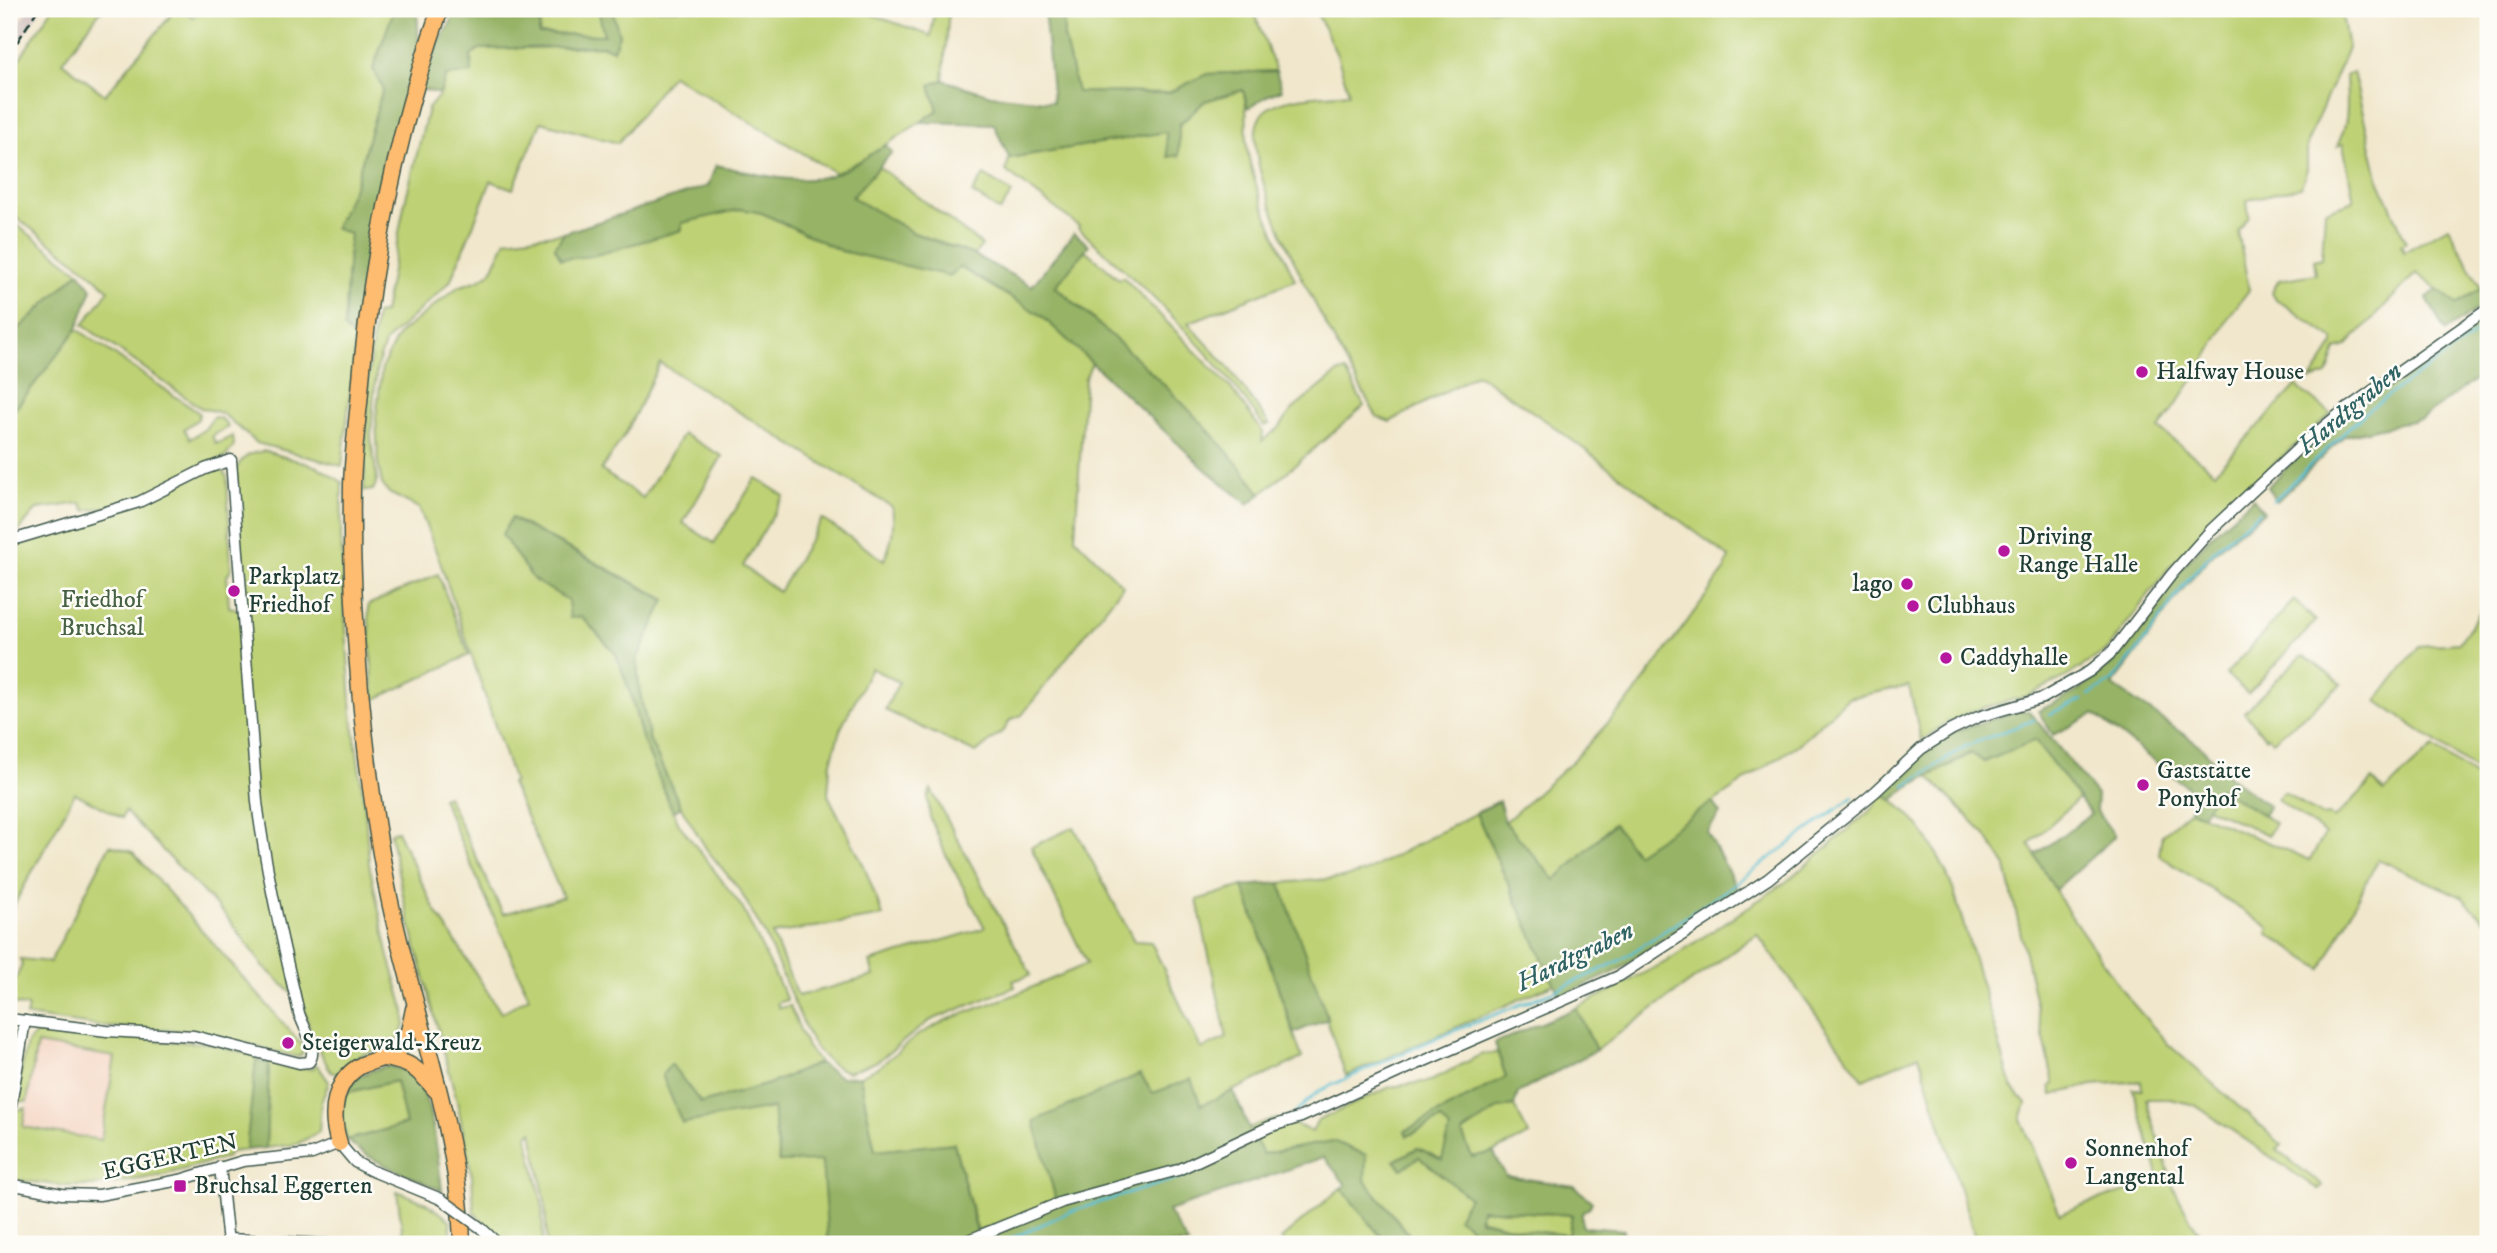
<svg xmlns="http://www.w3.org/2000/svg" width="2497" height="1253" font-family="'IM FELL DW Pica',serif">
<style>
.built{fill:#f4d3c0}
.industrial{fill:#d0c0bc}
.green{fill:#bed175;stroke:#6e8754;stroke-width:2;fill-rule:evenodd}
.forest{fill:#96b366;stroke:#5a784d;stroke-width:2;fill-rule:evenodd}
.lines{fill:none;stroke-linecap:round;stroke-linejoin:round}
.stream{stroke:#56bdd3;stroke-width:2.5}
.street-casing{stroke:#3e564b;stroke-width:13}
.primary-casing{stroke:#3e564b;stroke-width:19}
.street{stroke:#fff;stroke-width:10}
.primary{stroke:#febc70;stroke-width:16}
.rail{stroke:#1f3d34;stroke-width:2.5;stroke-dasharray:10 5;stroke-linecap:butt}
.street-bridge-casing{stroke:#3e564b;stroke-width:13;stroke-linecap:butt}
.street-bridge{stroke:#fff;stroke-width:10}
.poi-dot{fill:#b5179e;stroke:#fdfcf7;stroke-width:2.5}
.labels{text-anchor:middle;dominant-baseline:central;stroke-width:5;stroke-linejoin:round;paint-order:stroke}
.poi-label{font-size:24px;fill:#1f3d34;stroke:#fdfcf7;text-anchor:start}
.park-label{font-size:24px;fill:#476244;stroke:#fdfcf7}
.street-label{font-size:24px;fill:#1f3d34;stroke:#fdfcf7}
.water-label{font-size:26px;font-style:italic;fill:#306364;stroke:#fdfcf7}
</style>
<rect width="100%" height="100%" fill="#fdfcf7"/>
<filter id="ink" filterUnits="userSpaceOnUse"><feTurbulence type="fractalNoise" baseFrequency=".0143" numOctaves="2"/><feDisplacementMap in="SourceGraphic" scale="14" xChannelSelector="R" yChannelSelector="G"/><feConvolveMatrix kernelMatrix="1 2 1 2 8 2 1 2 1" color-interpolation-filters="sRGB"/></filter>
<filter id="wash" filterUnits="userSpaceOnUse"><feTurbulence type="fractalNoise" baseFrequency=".00686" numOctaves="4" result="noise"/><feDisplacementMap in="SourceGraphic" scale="28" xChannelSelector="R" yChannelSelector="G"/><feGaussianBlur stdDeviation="1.57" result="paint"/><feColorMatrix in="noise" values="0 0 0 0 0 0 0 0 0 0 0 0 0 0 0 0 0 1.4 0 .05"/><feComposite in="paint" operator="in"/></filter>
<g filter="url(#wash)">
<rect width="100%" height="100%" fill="#f1e7cc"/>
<path class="built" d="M 36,1044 L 115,1057 L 101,1140 L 23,1127 Z"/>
<path class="industrial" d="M 28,9 L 41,9 L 9,58 L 9,39 Z"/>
<g class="green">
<path d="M 52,9 L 102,9 L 62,62 L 105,95 L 176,9 L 182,9 L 193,17 L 200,9 L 395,9 L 373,69 L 383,88 L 355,185 L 336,228 L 350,234 L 344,328 L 356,339 L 342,466 L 257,443 L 222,413 L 201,408 L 83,325 L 109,290 L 84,268 L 9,212 L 9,75 Z"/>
<path d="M 541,9 L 598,9 L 605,35 L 539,34 Z"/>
<path d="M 612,9 L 857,9 L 931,36 L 935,9 L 949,9 L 943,80 L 930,86 L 938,110 L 868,157 L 836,173 L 672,75 L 618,143 L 541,122 L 513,189 L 491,181 L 450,282 L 386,341 L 377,366 L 373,404 L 371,437 L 377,481 L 373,490 L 364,491 L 368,378 L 376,314 L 384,313 L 404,206 L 428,109 L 440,94 L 446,76 L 479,49 L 604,46 L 613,50 L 619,35 Z"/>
<path d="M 1063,9 L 1253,9 L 1276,71 L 1207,74 L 1169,93 L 1076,92 L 1064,37 Z"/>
<path d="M 1315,9 L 2341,9 L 2348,48 L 2307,143 L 2307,169 L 2301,187 L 2247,200 L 2249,217 L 2238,231 L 2249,290 L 2230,315 L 2200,370 L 2159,429 L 2215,472 L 2296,386 L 2331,414 L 2231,502 L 2168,569 L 2107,650 L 2066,677 L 2027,696 L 1972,711 L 1947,723 L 1921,740 L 1909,686 L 1848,698 L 1799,744 L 1636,854 L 1613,824 L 1555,881 L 1505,822 L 1570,764 L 1632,697 L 1724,571 L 1729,557 L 1549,423 L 1477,374 L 1390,422 L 1377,417 C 1350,369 1226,160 1262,114 C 1277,95 1326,96 1349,93 L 1337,55 Z"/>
<path d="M 2353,72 L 2378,177 L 2406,242 L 2401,245 L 2404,252 L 2448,227 L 2481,288 L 2457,304 L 2416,273 L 2346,346 L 2336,349 L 2327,375 L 2311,380 L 2334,344 L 2334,339 L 2276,299 L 2272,292 L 2279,280 L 2316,274 L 2314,260 L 2322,258 L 2325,211 L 2354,201 L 2343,144 L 2337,146 C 2350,120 2347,104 2346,76 Z"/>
<path d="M 1243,90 C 1250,114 1244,132 1248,154 C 1257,198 1277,239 1295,280 L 1188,323 L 1228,367 L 1269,424 L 1264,426 C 1213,351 1145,288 1078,228 L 1079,226 L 1006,171 L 1009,158 L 1166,132 L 1179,155 L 1179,125 L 1205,101 Z"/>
<path d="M 878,166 L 982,245 L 974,255 L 914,233 L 851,197 Z"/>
<path d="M 984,175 L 1012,193 L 1000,211 L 972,193 Z"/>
<path d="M 741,209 L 762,213 L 842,251 L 959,267 L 1042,316 L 1092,363 L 1085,378 L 1075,538 L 1123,586 L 1022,715 L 1010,720 L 1005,729 L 976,753 L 885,710 L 899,682 L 871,668 L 840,730 L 830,766 L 828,795 L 864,866 L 883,916 L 772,934 L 798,996 L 874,976 L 870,962 L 985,928 L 945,853 L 930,817 L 928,798 L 931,790 L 1031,975 L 1013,981 L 1015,987 L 929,1021 L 878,1061 L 848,1072 C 831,1066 823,1057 812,1043 L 765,935 L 739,889 L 707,850 L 681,807 L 650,741 L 639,688 L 637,659 L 665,599 L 512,518 L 502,534 L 534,580 L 568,600 L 616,654 L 631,695 L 642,738 L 679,824 L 742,907 L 787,1000 L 777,1003 L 779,1008 L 790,1006 L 807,1047 L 819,1063 L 769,1084 L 701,1103 L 671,1064 L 683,1123 L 773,1107 L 822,1160 L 829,1244 L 547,1244 L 545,1201 L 532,1131 L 527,1136 L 542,1203 L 543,1244 L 503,1244 L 474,1212 L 472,1176 L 457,1101 L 406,909 L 390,833 L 397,831 L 434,908 L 501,1013 L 529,997 L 442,798 L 447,796 L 503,914 L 563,897 L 511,783 L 514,782 L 439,559 L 419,508 L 389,493 L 382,484 L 378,463 L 376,418 L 382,367 L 399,334 L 458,287 L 479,280 L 491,272 L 506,240 L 564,233 L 555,247 L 561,258 L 592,256 L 681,230 L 681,223 ZM 660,363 L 892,507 C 895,524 892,544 884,560 L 822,519 L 779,592 L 743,566 L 784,496 L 756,478 L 714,543 L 683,523 L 722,456 L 683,434 L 643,498 L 601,470 L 626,433 Z"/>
<path d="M 9,219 L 79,272 L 9,338 Z"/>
<path d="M 1085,250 L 1119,279 L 1123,277 L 1230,387 L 1263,432 L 1262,441 L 1279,428 L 1292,410 L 1339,372 L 1346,371 L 1364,406 L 1261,494 L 1210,432 L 1089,315 L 1055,286 Z"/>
<path d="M 77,329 L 199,413 L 198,419 L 184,429 L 190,439 L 205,429 L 214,417 L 222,419 L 228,427 L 212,436 L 216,444 L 233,436 L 234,446 L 226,456 L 148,494 L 116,505 L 86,511 L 81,503 L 37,509 L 17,533 L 9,535 L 9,417 Z"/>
<path d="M 265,451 L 318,467 L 342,482 L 341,537 L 345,614 L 352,716 L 365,810 L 369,864 L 389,957 L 405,1012 L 405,1026 L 396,1043 L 358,1056 L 336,1074 L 331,1072 L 311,1035 L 300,994 L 292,975 L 292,993 L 264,967 L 227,917 L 125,811 L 122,818 L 75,793 L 9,914 L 9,545 L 82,521 L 221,466 L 227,477 L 231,569 L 227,576 L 229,607 L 242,610 L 236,469 C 244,455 250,453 265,451 Z"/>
<path d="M 438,574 L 469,655 L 374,700 L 368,605 Z"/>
<path d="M 2294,600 L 2316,621 L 2248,694 L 2226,674 Z"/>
<path d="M 2488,600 L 2488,778 L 2377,701 L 2419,646 L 2459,643 Z"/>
<path d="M 2305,656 L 2342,684 L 2273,741 L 2268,736 L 2266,738 L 2244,712 L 2300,657 Z"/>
<path d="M 2035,740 L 2079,798 L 2029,844 L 2065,907 L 2127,997 L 2169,1045 L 2282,1145 L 2277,1150 L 2323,1186 L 2319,1190 L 2195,1105 L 2170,1099 L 2146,1099 L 2174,1189 L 2194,1226 L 2209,1244 L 2072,1244 L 2070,1242 L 2065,1244 L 1977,1244 L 1919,1055 L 1863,1079 L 1757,934 L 1596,1050 L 1576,1008 L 1664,963 L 1786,882 L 1872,809 L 1881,794 C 1916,811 1939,854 1953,889 L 2012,1087 L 2026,1103 L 2021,1119 L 2060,1214 L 2087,1203 L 2160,1182 L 2133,1089 L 2142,1089 L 2141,1081 L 2092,1085 L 2052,1095 L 2050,1086 L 2054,1084 L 2006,867 L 1985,834 L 1929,777 L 1972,753 L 1984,762 Z"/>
<path d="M 2433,747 L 2488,785 L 2488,924 L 2462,897 L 2378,859 L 2322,969 L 2267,933 L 2269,928 L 2159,855 L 2162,835 L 2190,810 L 2310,860 L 2325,834 L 2277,799 L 2284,792 L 2321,816 L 2329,815 L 2334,819 L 2373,780 L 2384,792 Z"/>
<path d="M 2219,788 L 2275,823 L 2268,835 L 2206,807 Z"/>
<path d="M 1476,813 L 1554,984 L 1346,1076 L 1280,883 L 1342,878 L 1365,872 Z"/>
<path d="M 1074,827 L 1134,941 L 1151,942 L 1201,1049 L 1227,1038 L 1197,900 L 1243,886 L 1302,1058 L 1201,1106 L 1153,1093 L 1035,1121 L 1056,1200 L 978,1232 L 954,1143 L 875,1151 L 860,1076 L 879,1067 L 918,1035 L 946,1020 L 1014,995 L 1087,964 L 1031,847 Z"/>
<path d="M 110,845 L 133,852 L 304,1047 L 302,1054 L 297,1057 L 196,1031 L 107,1027 L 26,1016 L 28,1007 L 13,1004 L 9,1014 L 9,994 L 22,965 L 20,959 L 50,962 Z"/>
<path d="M 50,1028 L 164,1041 L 208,1043 L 257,1056 L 246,1150 L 230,1152 L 228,1157 L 160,1176 L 93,1186 L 67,1186 L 16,1180 L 9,1173 L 9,1139 L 14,1111 L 26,1108 L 23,1127 L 101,1140 L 115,1057 L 37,1044 L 27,1102 L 18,1101 L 16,1094 L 27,1043 L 38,1032 Z"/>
<path d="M 1497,1052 L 1506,1077 L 1405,1131 L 1408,1136 L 1442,1119 L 1450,1129 L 1442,1160 L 1418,1148 L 1394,1161 L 1419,1157 L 1469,1197 L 1466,1223 L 1484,1244 L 1417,1244 L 1333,1141 L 1263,1154 L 1249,1128 C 1282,1114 1281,1118 1312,1132 L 1317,1121 L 1390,1087 L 1431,1081 L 1480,1055 Z"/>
<path d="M 269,1059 L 295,1068 L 313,1069 L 314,1065 L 318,1066 L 329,1082 L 321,1103 L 319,1132 L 297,1144 L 266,1148 Z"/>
<path d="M 396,1081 L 406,1124 L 347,1140 C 342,1123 340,1110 345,1093 Z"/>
<path d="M 1514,1106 L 1529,1135 L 1493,1152 L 1472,1158 L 1462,1133 L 1499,1108 Z"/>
<path d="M 1341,1188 L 1387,1244 L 1285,1244 L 1281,1239 Z"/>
<path d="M 397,1191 L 426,1203 L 450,1220 L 452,1244 L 404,1244 Z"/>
<path d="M 1481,1209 L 1572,1215 L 1568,1236 L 1523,1230 L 1479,1219 Z"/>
</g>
<g class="forest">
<path d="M 394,9 L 417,9 L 419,44 L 379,196 L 356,339 L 344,328 L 350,234 L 335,228 L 355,185 L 383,88 L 373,69 Z"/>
<path d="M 455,9 L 541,9 L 539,34 L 604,35 L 598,9 L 612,9 L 619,35 L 613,50 L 604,46 L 479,49 L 471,56 L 472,73 L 446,76 L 440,94 L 421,89 L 438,44 L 450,24 Z"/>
<path d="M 1044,9 L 1063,9 L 1064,37 L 1077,92 L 1168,93 L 1207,74 L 1276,71 L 1282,90 L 1269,95 L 1248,108 L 1243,90 L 1205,101 L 1179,125 L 1179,155 L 1168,157 L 1166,132 L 1009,158 L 994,124 L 921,122 L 938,110 L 930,85 L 943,80 L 991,95 L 1053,102 Z"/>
<path d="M 885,145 L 892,152 L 852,197 L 914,233 L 974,255 L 1032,286 L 1074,233 L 1089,245 L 1055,287 C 1127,347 1205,418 1261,494 L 1248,504 L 1205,469 L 1042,316 L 960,267 L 950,276 L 841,251 L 762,213 L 741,209 L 682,223 L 682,230 L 592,256 L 561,259 L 555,247 L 564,233 L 708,186 L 716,165 C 754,173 799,188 837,173 C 854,166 870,155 885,145 Z"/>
<path d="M 79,272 L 92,289 L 77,329 L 9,417 L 9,338 Z"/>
<path d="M 2488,284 L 2488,302 L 2445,331 L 2427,298 L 2437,289 L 2457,304 Z"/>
<path d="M 2488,317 L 2488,370 L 2421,419 L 2344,436 L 2277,501 L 2267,487 L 2308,447 L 2341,419 Z"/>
<path d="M 2253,498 L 2264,512 C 2249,525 2231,536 2218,549 C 2177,589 2149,641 2112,685 L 2199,745 L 2230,777 L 2269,806 L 2263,815 L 2219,788 L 2202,815 L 2190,810 L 2195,793 L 2094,714 L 2053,735 L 2038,711 L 2075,693 L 2112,664 L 2180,570 L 2212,535 Z"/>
<path d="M 511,518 L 665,600 L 637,659 L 639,688 L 650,741 L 681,807 L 673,812 L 642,738 L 631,695 L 616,654 L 582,617 L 570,618 L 568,600 L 534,580 L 502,535 Z"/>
<path d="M 2018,711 L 2029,711 L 2097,795 L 2096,810 L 2115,836 L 2055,890 L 2035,855 L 2091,814 L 2035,740 L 1984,762 L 1971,753 L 1906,788 L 1893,800 L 1881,794 L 1919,754 L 1952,732 Z"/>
<path d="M 1499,801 L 1505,822 L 1555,880 L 1614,824 L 1636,854 L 1712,802 L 1720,813 L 1707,832 L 1738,890 L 1696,916 L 1617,971 L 1560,997 L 1476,813 Z"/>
<path d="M 1280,883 L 1328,1019 L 1294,1033 L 1243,886 Z"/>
<path d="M 1576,1008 L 1596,1050 L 1518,1093 L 1514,1106 L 1499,1108 L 1462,1133 L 1472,1157 L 1493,1152 L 1506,1176 L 1574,1186 L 1592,1202 L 1589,1208 L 1582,1213 L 1582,1227 L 1624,1230 L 1623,1240 L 1569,1241 L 1569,1244 L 1484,1244 L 1466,1223 L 1457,1218 L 1469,1197 L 1419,1157 L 1402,1169 L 1394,1161 L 1418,1148 L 1442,1160 L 1450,1129 L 1441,1119 L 1407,1136 L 1405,1131 L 1506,1077 L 1495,1043 ZM 1481,1209 L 1571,1215 L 1572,1215 L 1568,1235 L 1523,1230 L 1479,1220 Z"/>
<path d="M 256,1060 L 269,1063 L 266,1148 L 246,1150 Z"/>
<path d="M 819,1063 L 841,1077 L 860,1076 L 875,1151 L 954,1143 L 977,1232 L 1056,1200 L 1034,1121 L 1140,1074 L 1153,1093 L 1191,1079 L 1201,1105 L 1233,1091 L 1249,1128 L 1263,1154 L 1333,1141 L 1366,1155 L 1365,1181 L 1417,1244 L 1387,1244 L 1341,1188 L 1346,1185 L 1324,1157 L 1168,1211 L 1188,1244 L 828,1244 L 822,1161 L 779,1162 L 773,1108 L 682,1123 L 662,1075 L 671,1064 L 701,1103 L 769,1084 Z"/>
<path d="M 387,1066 L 414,1072 C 434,1108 437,1150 442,1191 C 411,1174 373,1165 347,1140 L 406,1124 L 396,1081 L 345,1093 C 355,1075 368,1071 387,1066 Z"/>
</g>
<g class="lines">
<g class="stream">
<path d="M 2273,501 L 2369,409 L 2488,325"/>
<path d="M 2089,695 L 2112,681 L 2137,651 L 2190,577 L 2219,545 L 2260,512"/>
<path d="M 2049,714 L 2082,700"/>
<path d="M 1905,786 L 1966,746 L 2034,720"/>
<path d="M 1293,1114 L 1319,1091 L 1439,1037 L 1559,989 L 1619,961 L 1728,889 L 1853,797"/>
<path d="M 999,1244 L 1069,1212 L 1185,1176 L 1238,1148"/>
</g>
</g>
</g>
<g filter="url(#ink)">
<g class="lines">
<g class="street-casing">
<g id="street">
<path d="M 9,541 L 139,502 L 205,469 L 231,460 L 257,802 C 266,873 283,943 299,1013 C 303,1027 319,1049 309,1062 L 299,1063 L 194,1036 L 107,1031 L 25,1021"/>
<path d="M 9,1019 L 25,1021 L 9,1117"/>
<path d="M 220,1167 L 228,1243"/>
<path d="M 9,1184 L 62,1194 L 99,1195 L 180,1180 L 243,1161 L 312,1154 L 339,1143 L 355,1162 L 370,1170 L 441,1199"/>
<path d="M 481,1228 L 498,1244"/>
<path d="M 228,1239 L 327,1244"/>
<path d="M 959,1244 L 1062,1202 L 1178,1170 L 1269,1127 L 1301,1117 L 1399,1072 L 1619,976 L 1768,879 L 1875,792 L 1921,749 L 1951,730 L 1978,717 L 2043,698 L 2090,671 L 2111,653 L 2172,574 L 2211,530 L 2305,442 L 2338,415 L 2488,309"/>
</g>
</g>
<g class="primary-casing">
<g id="primary">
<path d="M 440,9 C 396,136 369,269 359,403 C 356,430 353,458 352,485 C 350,615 363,759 387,887 C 410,1006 459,1122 462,1244"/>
<path d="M 384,1058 C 411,1062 418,1069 436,1090"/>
<path d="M 339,1143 C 330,1115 333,1080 362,1065 C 375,1059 392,1058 401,1046 C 410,1035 411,1022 414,1009"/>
</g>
</g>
<use href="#street" class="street"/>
<use href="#primary" class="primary"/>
<path class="rail" d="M 9,55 L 38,9"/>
<g class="street-bridge-casing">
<path id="street-bridge" d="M 441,1199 L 481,1228"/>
</g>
<use href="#street-bridge" class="street-bridge"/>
</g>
</g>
<g class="poi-dot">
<circle cx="2142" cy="372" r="7"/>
<circle cx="2004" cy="551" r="7"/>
<circle cx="1907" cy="584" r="7"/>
<circle cx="234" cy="591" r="7"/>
<circle cx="1913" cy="606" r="7"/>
<circle cx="1946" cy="658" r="7"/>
<circle cx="2143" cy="785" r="7"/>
<circle cx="288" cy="1043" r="7"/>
<circle cx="2071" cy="1163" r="7"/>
<rect x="173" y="1179" width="14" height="14" rx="3.5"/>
</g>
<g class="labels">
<g class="poi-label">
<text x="2156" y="372">Halfway House</text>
<text x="2018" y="537">Driving<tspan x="2018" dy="28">Range Halle</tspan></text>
<text x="248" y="577">Parkplatz<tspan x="248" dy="28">Friedhof</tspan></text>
<text x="1893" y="584" text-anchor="end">lago</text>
<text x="1927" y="606">Clubhaus</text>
<text x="1960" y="658">Caddyhalle</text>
<text x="2157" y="771">Gaststätte<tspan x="2157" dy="28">Ponyhof</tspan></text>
<text x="302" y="1043">Steigerwald-Kreuz</text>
<text x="2085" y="1149">Sonnenhof<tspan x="2085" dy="28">Langental</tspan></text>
<text x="194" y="1186">Bruchsal Eggerten</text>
</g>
<g class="park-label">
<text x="102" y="600">Friedhof<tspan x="102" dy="28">Bruchsal</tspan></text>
</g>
<g class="street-label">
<text transform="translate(170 1157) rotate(-13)">EGGERTEN</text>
</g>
<g class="water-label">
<text transform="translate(2350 409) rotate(-40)">Hardtgraben</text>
<text transform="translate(1575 957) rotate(-26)">Hardtgraben</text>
</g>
</g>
<rect width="2497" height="1253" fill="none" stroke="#fdfcf7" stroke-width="35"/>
</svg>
